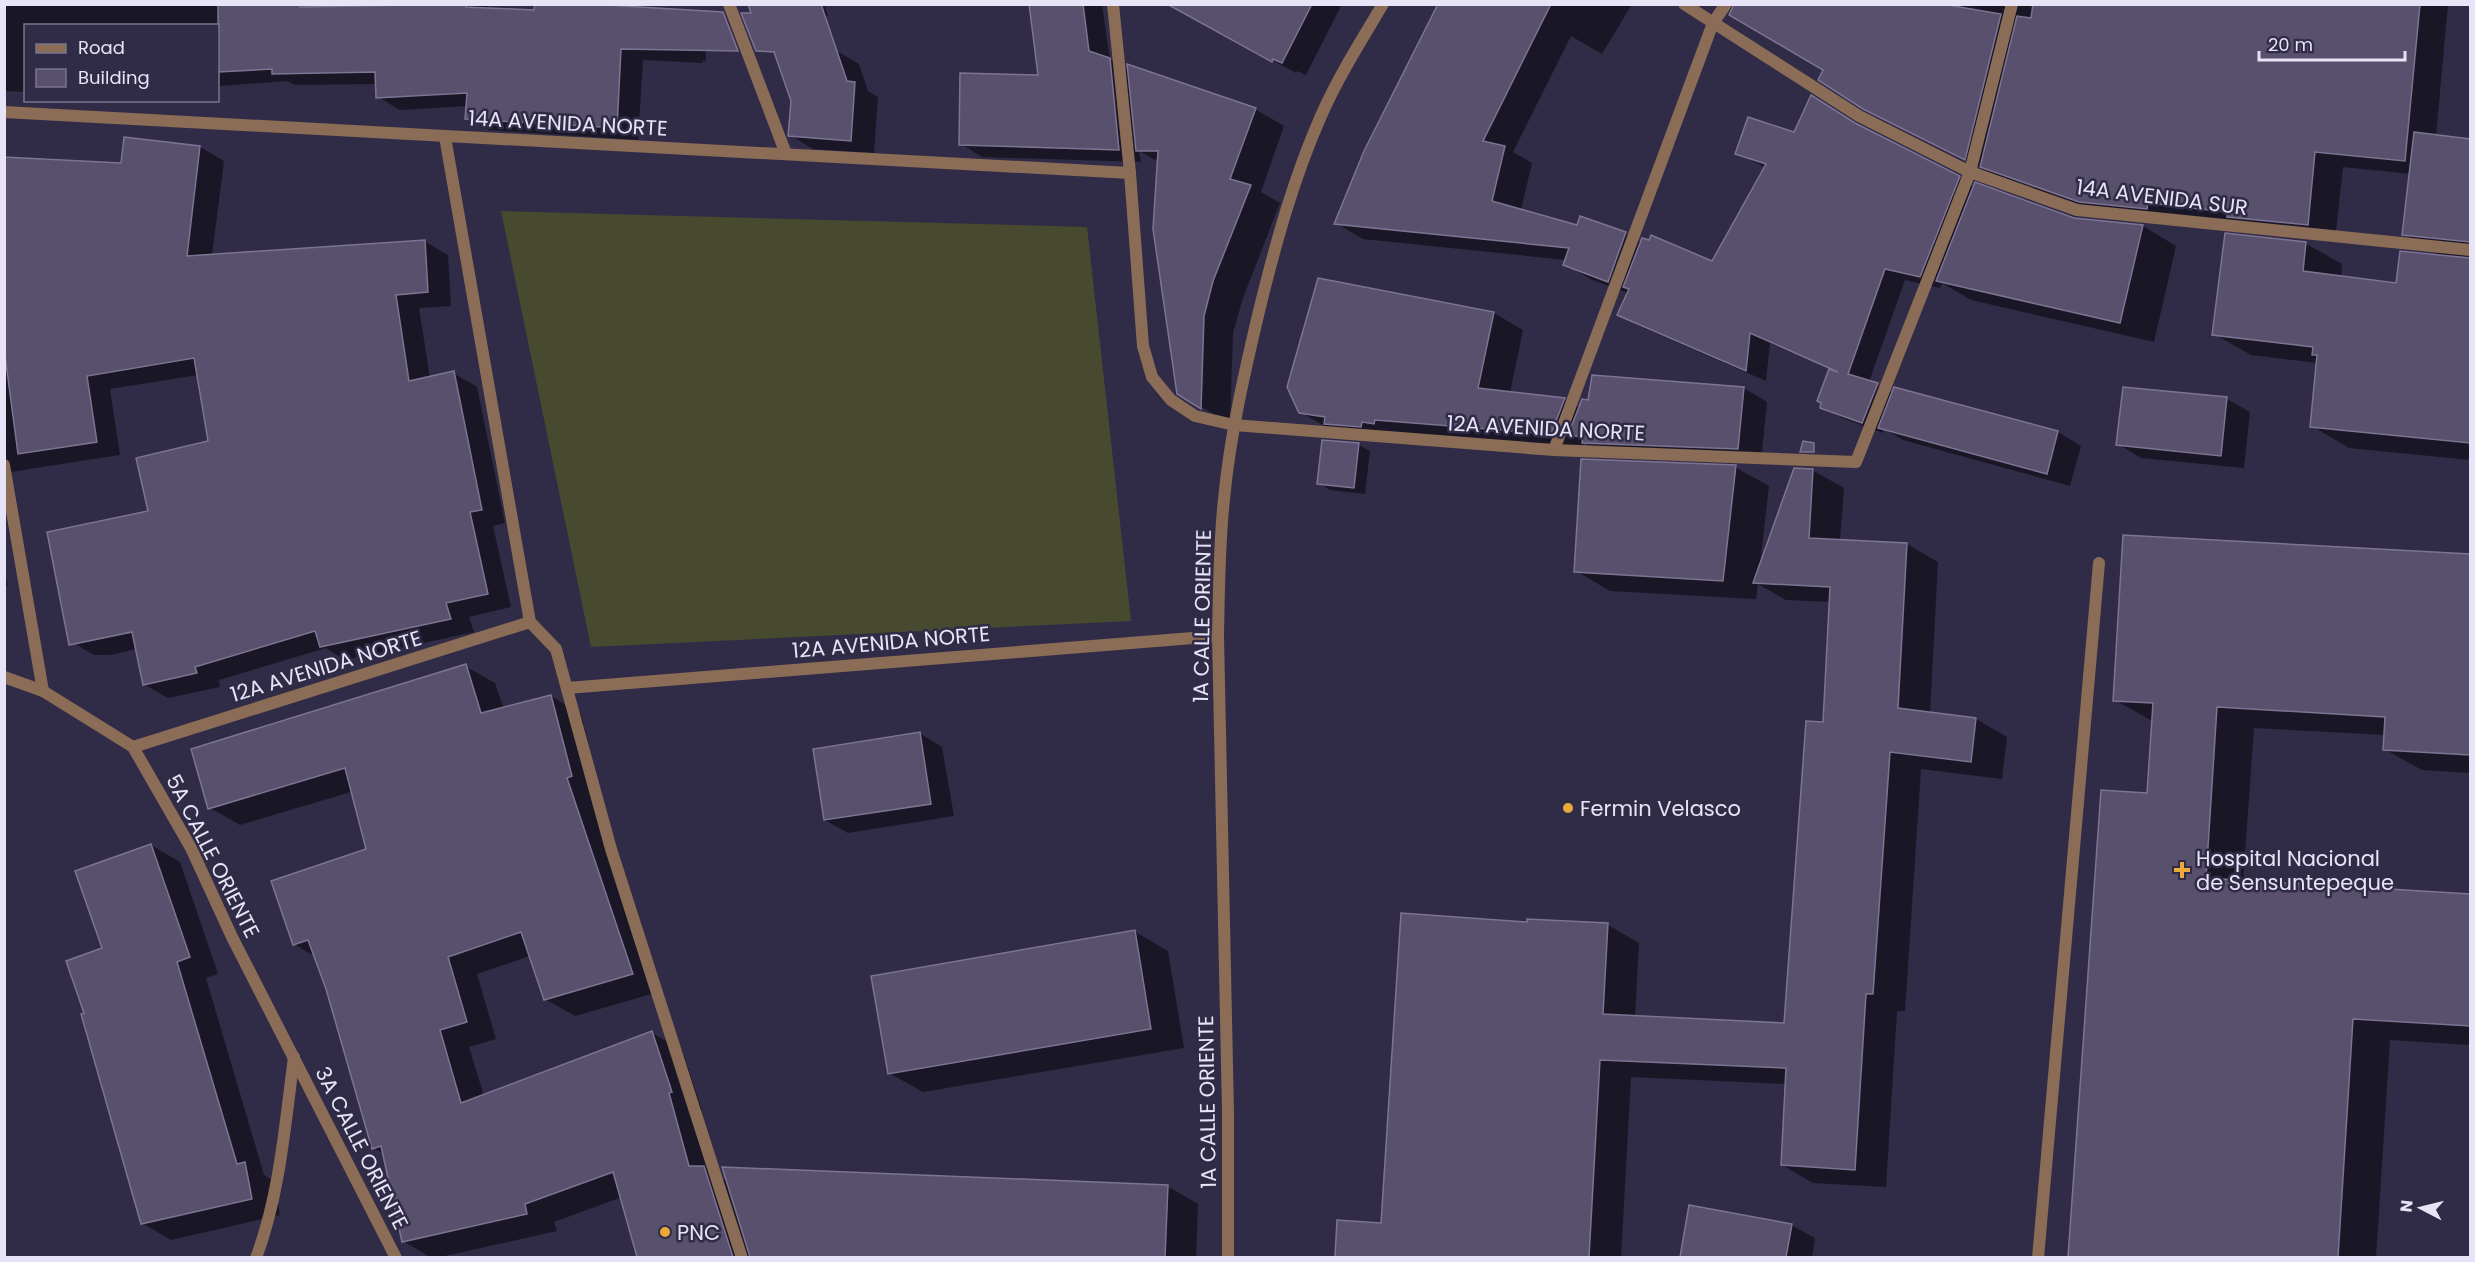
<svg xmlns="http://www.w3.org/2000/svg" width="2475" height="1262" font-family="Poppins,sans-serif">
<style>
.pitch{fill:#484a30}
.shadow{fill:#0007}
.building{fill:#59506d;stroke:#7d7493;stroke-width:1.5}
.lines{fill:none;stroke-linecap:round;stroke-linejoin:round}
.service{stroke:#8a6c57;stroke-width:12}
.minor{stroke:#8a6c57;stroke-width:12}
.tertiary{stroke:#8a6c57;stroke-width:12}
.poi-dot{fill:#eca93a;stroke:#302b46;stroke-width:2}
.labels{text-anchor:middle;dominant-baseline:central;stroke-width:5;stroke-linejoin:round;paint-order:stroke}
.street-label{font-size:21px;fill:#e6e4f6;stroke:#302b46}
.poi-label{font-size:21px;fill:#e6e4f6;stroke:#302b46;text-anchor:start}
</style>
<rect width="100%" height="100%" fill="#302b46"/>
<path class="pitch" d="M 501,211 L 1087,227 L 1131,621 L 591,647 Z"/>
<g class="shadow">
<path d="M 4,4 L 487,4 L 487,9 L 535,12 L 536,4 L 611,4 L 611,9 L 705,24 L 706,61 L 703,60 L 703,63 L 643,60 L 638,140 L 489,130 L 467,118 L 467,106 L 400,110 L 378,97 L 377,84 L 295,85 L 287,81 L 218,86 L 218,26 L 26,26 L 26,92 L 4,91 Z"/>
<path d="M 750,4 L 824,4 L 828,16 L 773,24 Z"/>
<path d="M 1031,4 L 1102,4 L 1110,60 L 1130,71 L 1255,109 L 1284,126 L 1261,192 L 1280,203 L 1243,298 L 1233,333 L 1230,424 L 1178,393 L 1159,162 L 1139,151 L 1141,162 L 982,157 L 961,144 L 1040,76 Z"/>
<path d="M 1169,4 L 1342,4 L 1306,75 L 1297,71 L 1296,73 Z"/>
<path d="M 1440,4 L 1632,4 L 1602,54 L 1571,36 L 1513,152 L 1532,163 L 1521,210 L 1578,227 L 1581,218 L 1626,234 L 1642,243 L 1713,263 L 1766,168 L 1737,153 L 1794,134 L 1864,129 L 1975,187 L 2074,219 L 2143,226 L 2176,246 L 2154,342 L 1971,300 L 1942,283 L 1940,288 L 1905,280 L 1869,382 L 1894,393 L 1895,389 L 2058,432 L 2081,446 L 2070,486 L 1903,440 L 1884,429 L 1883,433 L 1842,418 L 1822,407 L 1823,403 L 1819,401 L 1830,369 L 1770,343 L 1766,381 L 1639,326 L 1619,315 L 1628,293 L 1592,280 L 1565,264 L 1566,260 L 1363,239 L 1336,223 Z"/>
<path d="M 1721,4 L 2448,4 L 2436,136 L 2470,140 L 2470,460 L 2349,448 L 2312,426 L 2317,363 L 2251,355 L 2214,334 L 2305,243 L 2342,264 L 2341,278 L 2397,285 L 2443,257 L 2403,234 L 2411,174 L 2343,167 L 2335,240 L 2108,217 L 2009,182 L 1892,124 L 1864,108 L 1825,69 Z"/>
<path d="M 835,50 L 859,64 L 868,91 L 878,97 L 874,153 L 813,149 L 790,135 Z"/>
<path d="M 200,147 L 224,161 L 212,255 L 424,241 L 448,255 L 451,306 L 419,308 L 430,378 L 453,373 L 477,387 L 505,523 L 493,526 L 511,607 L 469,617 L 474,632 L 345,660 L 326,648 L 219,680 L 220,687 L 168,698 L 144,684 L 137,649 L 110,655 L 94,655 L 70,641 L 150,512 L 210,442 L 198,375 L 110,389 L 120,455 L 4,473 L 4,158 L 122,165 Z"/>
<path d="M 1494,313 L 1523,330 L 1510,393 L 1564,399 L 1580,408 L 1589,402 L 1594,376 L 1744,388 L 1767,402 L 1761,462 L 1593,448 L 1584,443 L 1581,450 L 1330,429 L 1300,412 Z"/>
<path d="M 2124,388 L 2227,399 L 2250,412 L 2244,468 L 2141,458 L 2118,444 Z"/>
<path d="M 1359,445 L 1370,451 L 1365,494 L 1330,490 L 1319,483 Z"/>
<path d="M 1735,467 L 1769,486 L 1760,564 L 1812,470 L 1844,488 L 1840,541 L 1907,544 L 1938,562 L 1930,714 L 1976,719 L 2007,737 L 2002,779 L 1921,769 L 1905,1011 L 1897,1011 L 1886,1187 L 1813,1183 L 1782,1165 L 1787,1084 L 1631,1077 L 1621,1258 L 1337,1258 L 1339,1222 L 1382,1225 L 1528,923 L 1608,925 L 1639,943 L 1635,1018 L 1786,1025 L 1824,723 L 1831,602 L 1786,600 L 1758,584 L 1756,599 L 1610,591 L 1576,571 Z"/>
<path d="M 2124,537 L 2470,555 L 2470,773 L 2422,770 L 2384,749 L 2385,735 L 2254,728 L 2243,882 L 2470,896 L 2470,1045 L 2390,1040 L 2376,1258 L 2069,1258 L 2102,792 L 2149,794 L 2152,721 L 2115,700 Z"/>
<path d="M 4,574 L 8,585 L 4,586 Z"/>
<path d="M 465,666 L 495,683 L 504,709 L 551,696 L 581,714 L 601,793 L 596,795 L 662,991 L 575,1016 L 545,999 L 530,956 L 477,974 L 496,1039 L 469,1047 L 484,1096 L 652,1033 L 682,1050 L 702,1110 L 699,1111 L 716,1175 L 728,1182 L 1167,1186 L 1198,1204 L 1196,1258 L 638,1258 L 622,1197 L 554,1222 L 557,1231 L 436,1258 L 432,1258 L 403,1241 L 385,1154 L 373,1148 L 316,957 L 294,944 L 368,849 L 351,792 L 240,825 L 210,808 Z"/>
<path d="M 919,733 L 942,747 L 954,816 L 848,833 L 825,820 Z"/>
<path d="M 151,845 L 180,862 L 218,974 L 206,978 L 264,1175 L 274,1181 L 280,1215 L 171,1240 L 142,1223 L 86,1014 L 104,949 Z"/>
<path d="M 1134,931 L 1168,951 L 1184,1048 L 923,1092 L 889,1073 Z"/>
<path d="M 1690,1207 L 1791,1225 L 1815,1238 L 1812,1258 L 1682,1258 Z"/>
</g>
<g class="building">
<path d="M 218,4 L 300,4 L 300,7 L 466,4 L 466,7 L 534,10 L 535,4 L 589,4 L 723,12 L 738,51 L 621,49 L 617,128 L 465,119 L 467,93 L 376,98 L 375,72 L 272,74 L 272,69 L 218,72 Z"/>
<path d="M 748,4 L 821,4 L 847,81 L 855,82 L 851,141 L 788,136 L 791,101 L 774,52 L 756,51 L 741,13 L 751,13 Z"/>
<path d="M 1029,4 L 1083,4 L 1089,51 L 1110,58 L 1119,150 L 959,145 L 960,73 L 1038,75 Z"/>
<path d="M 1167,4 L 1312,4 L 1282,63 L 1273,59 L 1272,62 Z"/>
<path d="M 1438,4 L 1551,4 L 1483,141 L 1505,146 L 1492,201 L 1577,225 L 1580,216 L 1626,232 L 1608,282 L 1563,265 L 1569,248 L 1334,224 L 1364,151 Z"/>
<path d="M 1734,4 L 1942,4 L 2001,14 L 1965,160 L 1863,109 L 1818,80 L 1823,70 L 1729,15 Z"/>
<path d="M 2033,4 L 2420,4 L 2405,161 L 2315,152 L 2308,225 L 2227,217 L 2227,212 L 2148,203 L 2147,209 L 2079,202 L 1980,167 L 2017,16 L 2031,18 Z"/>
<path d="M 1127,64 L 1256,108 L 1230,179 L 1251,185 L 1213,281 L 1204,316 L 1201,409 L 1177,394 L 1153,229 L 1158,151 L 1136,151 Z"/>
<path d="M 1811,95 L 1855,123 L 1960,176 L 1920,277 L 1885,269 L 1848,374 L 1878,383 L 1862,423 L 1820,408 L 1821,403 L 1817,401 L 1829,369 L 1838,372 L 1750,333 L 1746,371 L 1617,315 L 1629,289 L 1623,287 L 1642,238 L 1649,240 L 1651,235 L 1712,261 L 1766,164 L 1735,154 L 1748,117 L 1794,132 Z"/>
<path d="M 2414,132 L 2470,139 L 2470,242 L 2402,235 Z"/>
<path d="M 124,137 L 200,146 L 187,256 L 425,240 L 428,292 L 396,295 L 409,381 L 454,371 L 482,510 L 470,512 L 488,594 L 446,603 L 451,619 L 320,647 L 315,631 L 195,667 L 197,673 L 143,685 L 132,632 L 69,645 L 47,532 L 148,511 L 136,458 L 208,441 L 194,358 L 87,376 L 97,442 L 18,454 L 4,348 L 4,157 L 121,163 Z"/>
<path d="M 1975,182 L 2074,218 L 2143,225 L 2120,323 L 1936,281 Z"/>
<path d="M 2225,233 L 2306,242 L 2303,271 L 2396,283 L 2400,251 L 2470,258 L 2470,443 L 2310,427 L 2317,355 L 2312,355 L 2313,347 L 2212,335 Z"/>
<path d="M 1318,278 L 1494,312 L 1478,388 L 1565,398 L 1551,434 L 1375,420 L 1374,424 L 1362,422 L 1361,427 L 1324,424 L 1325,417 L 1299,413 L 1287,387 Z"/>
<path d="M 1592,375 L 1744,387 L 1738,449 L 1582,443 L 1583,437 L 1568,435 L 1582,399 L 1588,400 Z"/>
<path d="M 1894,387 L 2058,431 L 2047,474 L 1878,428 Z"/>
<path d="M 2123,387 L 2227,397 L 2221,456 L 2116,445 Z"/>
<path d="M 1322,440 L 1359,443 L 1354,488 L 1317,484 Z"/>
<path d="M 1803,441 L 1814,443 L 1814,452 L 1800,452 Z"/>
<path d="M 1581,459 L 1736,465 L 1723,581 L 1574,572 Z"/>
<path d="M 1794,468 L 1813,469 L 1809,538 L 1907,543 L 1898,708 L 1976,718 L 1971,762 L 1890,752 L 1873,994 L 1866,994 L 1855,1170 L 1781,1165 L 1786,1068 L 1600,1060 L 1589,1257 L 1335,1257 L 1337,1220 L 1381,1223 L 1401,913 L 1527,922 L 1527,919 L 1608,923 L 1603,1014 L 1784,1023 L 1806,721 L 1823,722 L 1830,587 L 1753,583 Z"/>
<path d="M 2123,535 L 2470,554 L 2470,755 L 2383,750 L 2385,717 L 2217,707 L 2206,878 L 2470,894 L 2470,1026 L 2353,1019 L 2338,1257 L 2068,1257 L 2101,790 L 2147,793 L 2153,703 L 2113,701 Z"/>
<path d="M 466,664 L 481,713 L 551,695 L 572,776 L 567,778 L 633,974 L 544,1000 L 521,932 L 448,957 L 467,1022 L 440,1030 L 461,1103 L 652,1031 L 672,1092 L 669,1093 L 689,1166 L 704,1166 L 733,1257 L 637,1257 L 613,1172 L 525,1204 L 527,1214 L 402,1242 L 381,1146 L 372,1149 L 326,989 L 308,940 L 293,945 L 271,881 L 366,849 L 345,768 L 208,809 L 191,749 Z"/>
<path d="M 920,732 L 931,804 L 824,820 L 813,749 Z"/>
<path d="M 151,844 L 190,957 L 177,962 L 237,1164 L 245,1162 L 252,1199 L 141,1224 L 81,1014 L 84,1013 L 66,961 L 102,948 L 75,871 Z"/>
<path d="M 1135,930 L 1151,1029 L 888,1074 L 871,976 Z"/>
<path d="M 722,1167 L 1168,1185 L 1165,1257 L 750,1257 Z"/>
<path d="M 1689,1205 L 1792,1224 L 1786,1257 L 1680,1257 Z"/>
</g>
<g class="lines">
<path class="service" d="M 2038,1258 L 2099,563"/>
<g class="minor">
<path d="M 729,4 L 786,154"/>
<path d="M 1113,4 L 1130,173 L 1143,346 L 1152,377 L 1171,400 L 1195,416 L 1234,425 L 1554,450 L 1856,462 L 1970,172 L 2012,4"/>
<path d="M 1684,4 L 1859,116 L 1970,172 L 2077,210 L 2470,250"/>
<path d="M 4,112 L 1130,173"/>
<path d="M 445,137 L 530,622 L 556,649 L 611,849 L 742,1258"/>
<path d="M 1554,450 L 1713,23 L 1726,4"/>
<path d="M 4,465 L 43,691"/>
<path d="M 4,677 L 43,691 L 133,747 L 191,848 L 232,937 L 396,1258"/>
<path d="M 567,688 L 1218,636"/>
<path d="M 133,747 L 530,622"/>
<path d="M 256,1258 C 280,1194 285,1124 294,1057"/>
</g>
<path class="tertiary" d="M 1228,1258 L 1228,1113 L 1218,636 C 1219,590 1219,545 1224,499 C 1230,435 1245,370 1260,307 C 1276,242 1294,177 1321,116 C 1338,77 1361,41 1383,4"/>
</g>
<g class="poi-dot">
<circle cx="1568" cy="808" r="6"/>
<path d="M2179 861h6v6h6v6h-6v6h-6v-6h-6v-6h6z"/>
<circle cx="665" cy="1232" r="6"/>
</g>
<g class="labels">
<g class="street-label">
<text transform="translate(568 123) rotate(3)">14A AVENIDA NORTE</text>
<text transform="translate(2162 197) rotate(7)">14A AVENIDA SUR</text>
<text transform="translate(1546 428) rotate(3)">12A AVENIDA NORTE</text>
<text transform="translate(1202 616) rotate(-89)">1A CALLE ORIENTE</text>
<text transform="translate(891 642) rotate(-5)">12A AVENIDA NORTE</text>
<text transform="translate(326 666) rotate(-17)">12A AVENIDA NORTE</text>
<text transform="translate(213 856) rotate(63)">5A CALLE ORIENTE</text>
<text transform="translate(1207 1102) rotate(-91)">1A CALLE ORIENTE</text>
<text transform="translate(362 1148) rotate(63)">3A CALLE ORIENTE</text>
</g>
<g class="poi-label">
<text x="1580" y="808">Fermin Velasco</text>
<text x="2196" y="858">Hospital Nacional<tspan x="2196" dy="24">de Sensuntepeque</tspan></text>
<text x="677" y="1232">PNC</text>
</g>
</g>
<rect width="2475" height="1262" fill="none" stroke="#e6e4f6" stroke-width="12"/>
<rect x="24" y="24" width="195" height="78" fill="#302b46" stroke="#79758c" stroke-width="1.5"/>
<rect x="36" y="44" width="30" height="9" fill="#8a6c57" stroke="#79758c" stroke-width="1.5"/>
<text x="78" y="54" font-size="18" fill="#e6e4f6">Road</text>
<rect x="36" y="69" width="30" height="18" fill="#59506d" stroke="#79758c" stroke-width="1.5"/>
<text x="78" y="84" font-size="18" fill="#e6e4f6">Building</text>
<g transform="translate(2421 1208) rotate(277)" stroke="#302b46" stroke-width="4.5" paint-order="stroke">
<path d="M0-4.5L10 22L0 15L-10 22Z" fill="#e6e4f6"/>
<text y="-9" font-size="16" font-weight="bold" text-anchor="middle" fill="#e6e4f6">N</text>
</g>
<path d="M2259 51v9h146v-9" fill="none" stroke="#e6e4f6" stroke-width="3"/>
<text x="2268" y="51" font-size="18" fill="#e6e4f6" stroke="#302b46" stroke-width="4.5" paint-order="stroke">20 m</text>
</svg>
